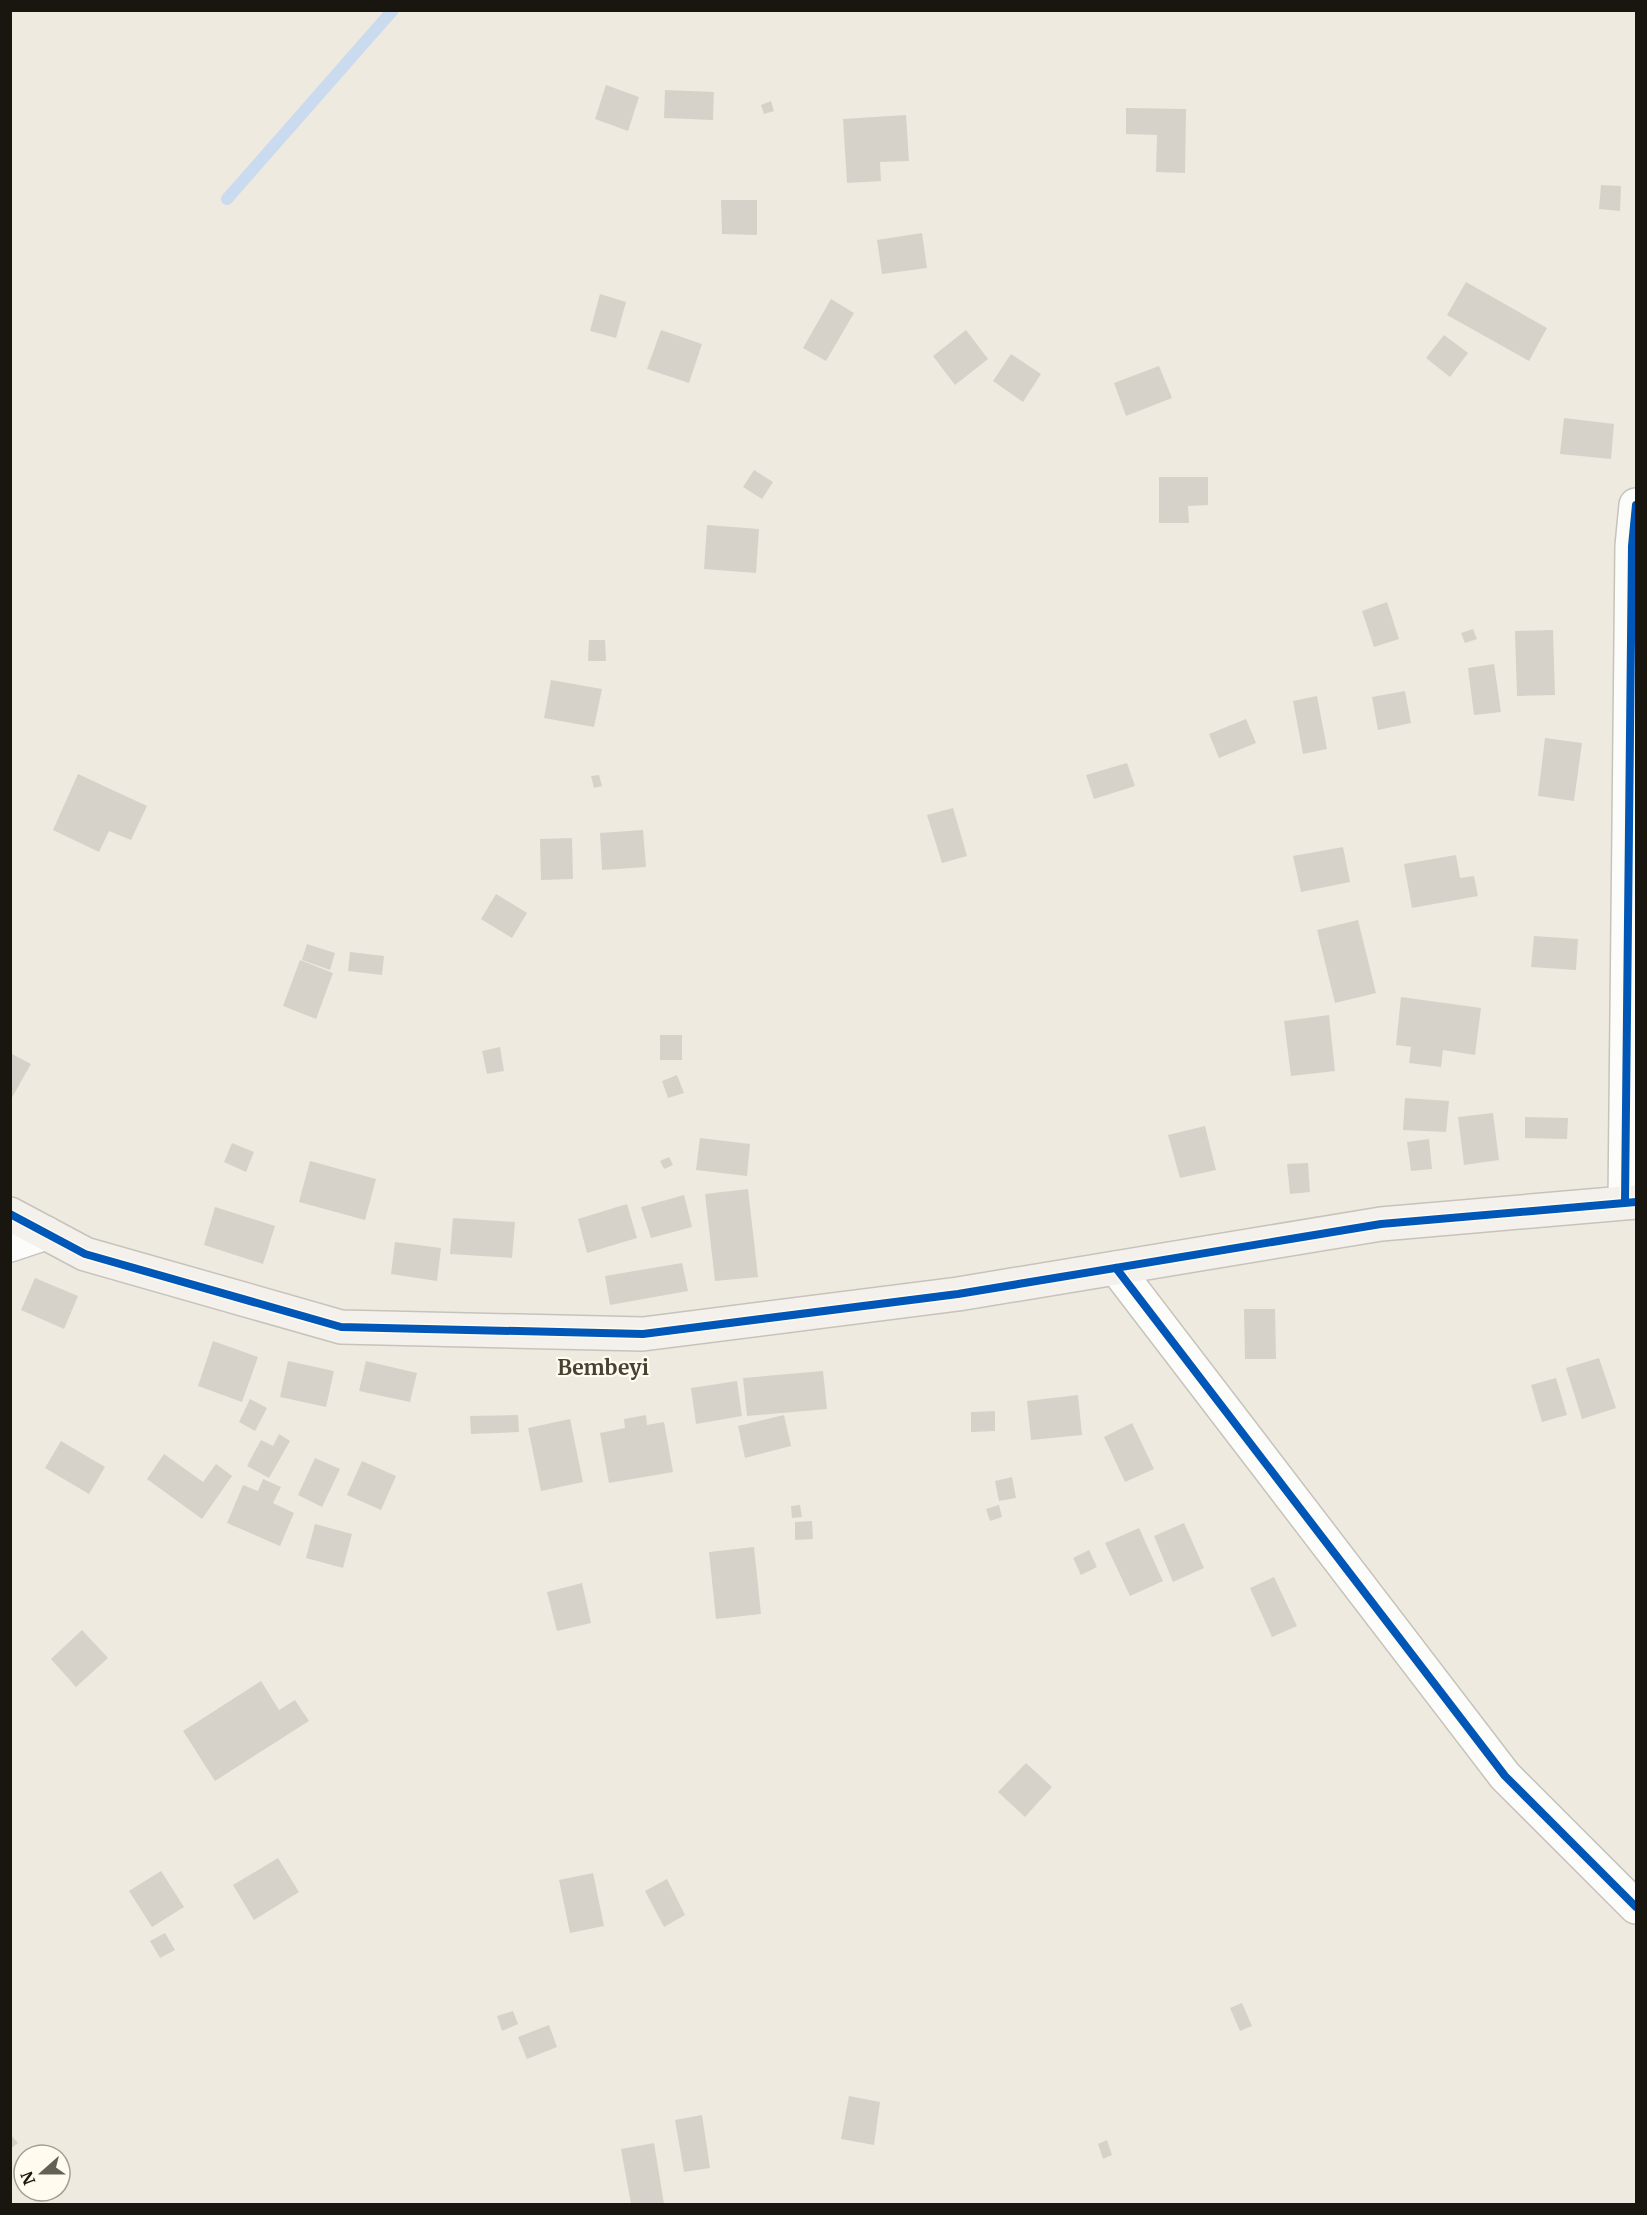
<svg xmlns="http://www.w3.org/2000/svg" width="1647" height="2215" font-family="Merriweather,serif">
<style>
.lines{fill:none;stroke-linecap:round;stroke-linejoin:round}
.stream{stroke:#cadbef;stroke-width:12}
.building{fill:#d6d2ca}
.street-casing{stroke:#c6c3bb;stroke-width:36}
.secondary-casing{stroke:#c6c3bb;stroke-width:36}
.street{stroke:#fcfcfa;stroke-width:33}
.secondary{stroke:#f4f1ec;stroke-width:33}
.cycleway-casing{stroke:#fffbef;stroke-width:11}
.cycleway{stroke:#0057b8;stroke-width:8}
.labels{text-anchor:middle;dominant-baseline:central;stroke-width:4.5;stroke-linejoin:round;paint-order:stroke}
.quarter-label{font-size:21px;font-weight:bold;fill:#484232;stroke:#fffbef}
</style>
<rect width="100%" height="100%" fill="#eeeae0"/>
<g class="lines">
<path class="stream" d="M 227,199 L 393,10"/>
</g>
<g class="building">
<path d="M 606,85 L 639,97 L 628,131 L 595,119 Z"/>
<path d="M 665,90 L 714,92 L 713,120 L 664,118 Z"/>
<path d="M 771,101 L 774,111 L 764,114 L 761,105 Z"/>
<path d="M 1126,108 L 1186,109 L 1185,173 L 1156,172 L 1157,135 L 1126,134 Z"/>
<path d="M 906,115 L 909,161 L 880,162 L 881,181 L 847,183 L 843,119 Z"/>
<path d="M 1601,185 L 1621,186 L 1620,211 L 1599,209 Z"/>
<path d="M 721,200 L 757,200 L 757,235 L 722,234 Z"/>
<path d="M 922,233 L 927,268 L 882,274 L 877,240 Z"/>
<path d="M 1466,282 L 1547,328 L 1529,361 L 1447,315 Z"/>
<path d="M 600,294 L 626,302 L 616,338 L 590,331 Z"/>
<path d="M 831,299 L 854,313 L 826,361 L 803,348 Z"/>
<path d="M 661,330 L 702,344 L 689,383 L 647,369 Z"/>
<path d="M 966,330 L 988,359 L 955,385 L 933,356 Z"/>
<path d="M 1444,335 L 1468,353 L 1450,377 L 1426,358 Z"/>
<path d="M 1011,354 L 1041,374 L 1023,402 L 993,381 Z"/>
<path d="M 1159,366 L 1172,398 L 1126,416 L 1114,383 Z"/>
<path d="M 1564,418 L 1614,424 L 1611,459 L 1560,454 Z"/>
<path d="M 754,470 L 773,482 L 762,499 L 743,487 Z"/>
<path d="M 1159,477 L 1208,477 L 1208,505 L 1188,506 L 1189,523 L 1159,523 Z"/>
<path d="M 707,525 L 759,529 L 756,573 L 704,569 Z"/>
<path d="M 1387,602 L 1399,639 L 1374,647 L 1362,611 Z"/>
<path d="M 1473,629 L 1477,639 L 1465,643 L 1461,633 Z"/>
<path d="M 1553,630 L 1555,695 L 1517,696 L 1515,631 Z"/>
<path d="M 589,640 L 605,640 L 606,661 L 588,661 Z"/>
<path d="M 1494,664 L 1501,712 L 1474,715 L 1468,668 Z"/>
<path d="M 551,680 L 602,689 L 594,727 L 544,718 Z"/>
<path d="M 1405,691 L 1411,723 L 1378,730 L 1372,697 Z"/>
<path d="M 1317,696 L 1327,749 L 1303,754 L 1293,701 Z"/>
<path d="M 1246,719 L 1256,743 L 1219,758 L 1209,734 Z"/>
<path d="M 1545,738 L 1582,743 L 1574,801 L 1538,796 Z"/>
<path d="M 1127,763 L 1135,786 L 1094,799 L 1086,775 Z"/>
<path d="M 78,774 L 147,806 L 131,840 L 109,831 L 99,852 L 53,830 Z"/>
<path d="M 599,775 L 602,786 L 594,788 L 591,776 Z"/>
<path d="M 953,808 L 967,856 L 942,863 L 927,815 Z"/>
<path d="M 643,830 L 646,867 L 602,870 L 600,833 Z"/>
<path d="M 572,838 L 573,879 L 541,880 L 540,839 Z"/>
<path d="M 1343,847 L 1350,882 L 1301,892 L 1293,856 Z"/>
<path d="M 1456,855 L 1460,878 L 1474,876 L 1478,896 L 1412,908 L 1404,864 Z"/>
<path d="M 496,894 L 527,913 L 512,938 L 481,919 Z"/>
<path d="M 1358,920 L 1376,993 L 1335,1003 L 1317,930 Z"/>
<path d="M 1534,936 L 1578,939 L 1576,970 L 1531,967 Z"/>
<path d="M 307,944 L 335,953 L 330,970 L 302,960 Z"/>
<path d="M 350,952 L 384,956 L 382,975 L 348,971 Z"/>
<path d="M 300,960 L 333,973 L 316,1019 L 283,1006 Z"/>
<path d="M 1401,997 L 1481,1008 L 1475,1055 L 1443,1050 L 1441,1067 L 1409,1063 L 1411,1047 L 1396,1045 Z"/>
<path d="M 1329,1015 L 1335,1071 L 1291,1076 L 1284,1021 Z"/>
<rect x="660" y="1035" width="22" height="25"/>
<path d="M 500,1047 L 504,1071 L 487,1074 L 482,1051 Z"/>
<path d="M 10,1053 L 31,1064 L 10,1101 Z"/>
<path d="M 677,1075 L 684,1093 L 668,1098 L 662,1081 Z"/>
<path d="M 1405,1098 L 1449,1101 L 1446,1132 L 1403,1130 Z"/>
<path d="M 1493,1113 L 1499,1160 L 1464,1165 L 1458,1117 Z"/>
<path d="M 1525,1117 L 1568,1118 L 1567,1139 L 1525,1138 Z"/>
<path d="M 1205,1126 L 1216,1170 L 1180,1178 L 1168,1135 Z"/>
<path d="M 700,1138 L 750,1144 L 747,1176 L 696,1170 Z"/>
<path d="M 1429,1139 L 1432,1169 L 1411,1171 L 1407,1142 Z"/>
<path d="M 232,1143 L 254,1152 L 246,1172 L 224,1162 Z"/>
<path d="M 669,1157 L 673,1165 L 664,1169 L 660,1161 Z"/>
<path d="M 310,1161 L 376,1179 L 365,1220 L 299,1202 Z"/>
<path d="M 1308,1163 L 1310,1192 L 1290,1194 L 1287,1164 Z"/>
<path d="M 748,1189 L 758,1277 L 715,1281 L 705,1194 Z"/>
<path d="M 684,1195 L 692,1227 L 651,1238 L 641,1207 Z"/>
<path d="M 627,1204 L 637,1238 L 587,1253 L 578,1219 Z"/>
<path d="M 215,1207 L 275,1226 L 263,1264 L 204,1245 Z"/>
<path d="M 453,1218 L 515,1222 L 512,1258 L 450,1254 Z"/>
<path d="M 395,1242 L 441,1248 L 437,1281 L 391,1274 Z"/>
<path d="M 682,1263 L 688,1291 L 610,1305 L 605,1276 Z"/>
<path d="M 35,1278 L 78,1296 L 64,1329 L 21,1310 Z"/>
<path d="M 1244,1309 L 1275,1309 L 1276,1359 L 1245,1359 Z"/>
<path d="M 213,1341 L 258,1357 L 242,1402 L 198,1386 Z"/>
<path d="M 1599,1358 L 1616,1408 L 1582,1419 L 1566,1368 Z"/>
<path d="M 288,1361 L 334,1371 L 326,1407 L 280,1397 Z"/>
<path d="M 366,1361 L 417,1373 L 410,1402 L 359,1391 Z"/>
<path d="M 823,1371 L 827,1409 L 747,1416 L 743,1378 Z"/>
<path d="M 1556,1378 L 1567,1415 L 1542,1422 L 1531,1385 Z"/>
<path d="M 737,1381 L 742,1416 L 696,1424 L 691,1388 Z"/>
<path d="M 1078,1395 L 1082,1435 L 1031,1440 L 1027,1401 Z"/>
<path d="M 250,1399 L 267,1408 L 255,1431 L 239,1422 Z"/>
<path d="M 995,1411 L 995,1431 L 971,1432 L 971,1412 Z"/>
<path d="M 518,1415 L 519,1432 L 471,1434 L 470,1416 Z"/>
<path d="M 646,1415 L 647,1425 L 664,1422 L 673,1472 L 609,1483 L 600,1433 L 625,1428 L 624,1419 Z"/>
<path d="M 784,1415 L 791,1446 L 745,1458 L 738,1426 Z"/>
<path d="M 570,1419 L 583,1482 L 541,1491 L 528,1428 Z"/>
<path d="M 1132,1423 L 1154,1469 L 1125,1482 L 1104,1437 Z"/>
<path d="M 279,1434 L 290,1441 L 269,1478 L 247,1466 L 261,1440 L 273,1446 Z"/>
<path d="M 61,1441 L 105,1467 L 89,1494 L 45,1468 Z"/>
<path d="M 164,1454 L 203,1482 L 216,1464 L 232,1476 L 202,1519 L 147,1479 Z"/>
<path d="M 315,1458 L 340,1469 L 322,1507 L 298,1495 Z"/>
<path d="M 362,1461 L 396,1476 L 381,1510 L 347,1495 Z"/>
<path d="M 1012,1477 L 1016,1498 L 999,1501 L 995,1481 Z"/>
<path d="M 263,1479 L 281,1487 L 273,1503 L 294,1513 L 280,1546 L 227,1523 L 243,1485 L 258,1491 Z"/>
<path d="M 800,1505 L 802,1517 L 792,1518 L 791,1506 Z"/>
<path d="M 999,1505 L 1002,1517 L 990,1521 L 986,1509 Z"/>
<path d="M 812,1521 L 813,1539 L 795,1540 L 795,1522 Z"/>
<path d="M 1184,1523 L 1204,1568 L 1173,1582 L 1154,1536 Z"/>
<path d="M 315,1524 L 352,1534 L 343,1568 L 306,1558 Z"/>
<path d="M 1139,1528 L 1163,1581 L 1130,1596 L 1105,1543 Z"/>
<path d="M 754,1547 L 761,1614 L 716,1619 L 709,1552 Z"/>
<path d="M 1089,1550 L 1097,1567 L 1081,1575 L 1073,1558 Z"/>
<path d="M 1274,1577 L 1297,1626 L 1272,1637 L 1250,1588 Z"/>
<path d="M 582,1583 L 591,1623 L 557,1631 L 547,1592 Z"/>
<path d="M 82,1630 L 108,1658 L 76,1687 L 51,1659 Z"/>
<path d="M 261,1681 L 279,1710 L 295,1700 L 309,1721 L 215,1781 L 183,1731 Z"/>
<path d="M 1026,1763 L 1052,1787 L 1025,1817 L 998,1792 Z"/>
<path d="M 278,1858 L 299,1892 L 254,1920 L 233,1885 Z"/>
<path d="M 161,1871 L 184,1907 L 152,1927 L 129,1891 Z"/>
<path d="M 593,1873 L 604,1926 L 570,1933 L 559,1880 Z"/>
<path d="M 667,1879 L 685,1915 L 664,1927 L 645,1891 Z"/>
<path d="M 165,1933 L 175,1950 L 160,1958 L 150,1941 Z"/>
<path d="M 1242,2003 L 1252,2026 L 1240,2031 L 1230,2008 Z"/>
<path d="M 513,2011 L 518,2024 L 502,2031 L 497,2016 Z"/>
<path d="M 549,2025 L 557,2047 L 527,2059 L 518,2037 Z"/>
<path d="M 849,2096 L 880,2102 L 874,2145 L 841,2139 Z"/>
<path d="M 702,2115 L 710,2168 L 684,2172 L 675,2120 Z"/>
<path d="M 10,2134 L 18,2143 L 10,2149 Z"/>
<path d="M 1107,2140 L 1112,2155 L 1103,2159 L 1098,2144 Z"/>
<path d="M 654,2143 L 664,2204 L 631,2204 L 621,2149 Z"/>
</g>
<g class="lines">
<g class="street-casing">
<g id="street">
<path d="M 1625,1202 L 1632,546 L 1636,505"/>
<path d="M 10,1245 L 46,1233"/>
<path d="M 1116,1268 L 1505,1776 L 1636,1907"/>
</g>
</g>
<g class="secondary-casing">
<path id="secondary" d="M 10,1214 L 85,1254 L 341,1327 L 643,1334 L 958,1294 L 1381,1224 L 1636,1202"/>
</g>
<use href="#street" class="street"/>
<use href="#secondary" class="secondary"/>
<g class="cycleway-casing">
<g id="cycleway">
<path d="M 1625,1202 L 1632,546 L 1636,505"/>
<path d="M 10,1214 L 85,1254 L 341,1327 L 643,1334 L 958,1294 L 1381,1224 L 1636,1202"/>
<path d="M 1116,1268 L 1505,1776 L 1636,1907"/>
</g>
</g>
<use href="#cycleway" class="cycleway"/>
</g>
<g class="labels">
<g class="quarter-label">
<text x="603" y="1367">Bembeyi</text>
</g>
</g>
<rect width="1647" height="2215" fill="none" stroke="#18160f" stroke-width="24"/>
<g transform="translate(42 2173) rotate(249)"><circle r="28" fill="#fffbef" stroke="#a39f95" stroke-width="1.5"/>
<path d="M0-4.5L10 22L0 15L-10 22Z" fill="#636058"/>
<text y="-9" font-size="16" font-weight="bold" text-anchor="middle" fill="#18160f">N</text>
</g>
</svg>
